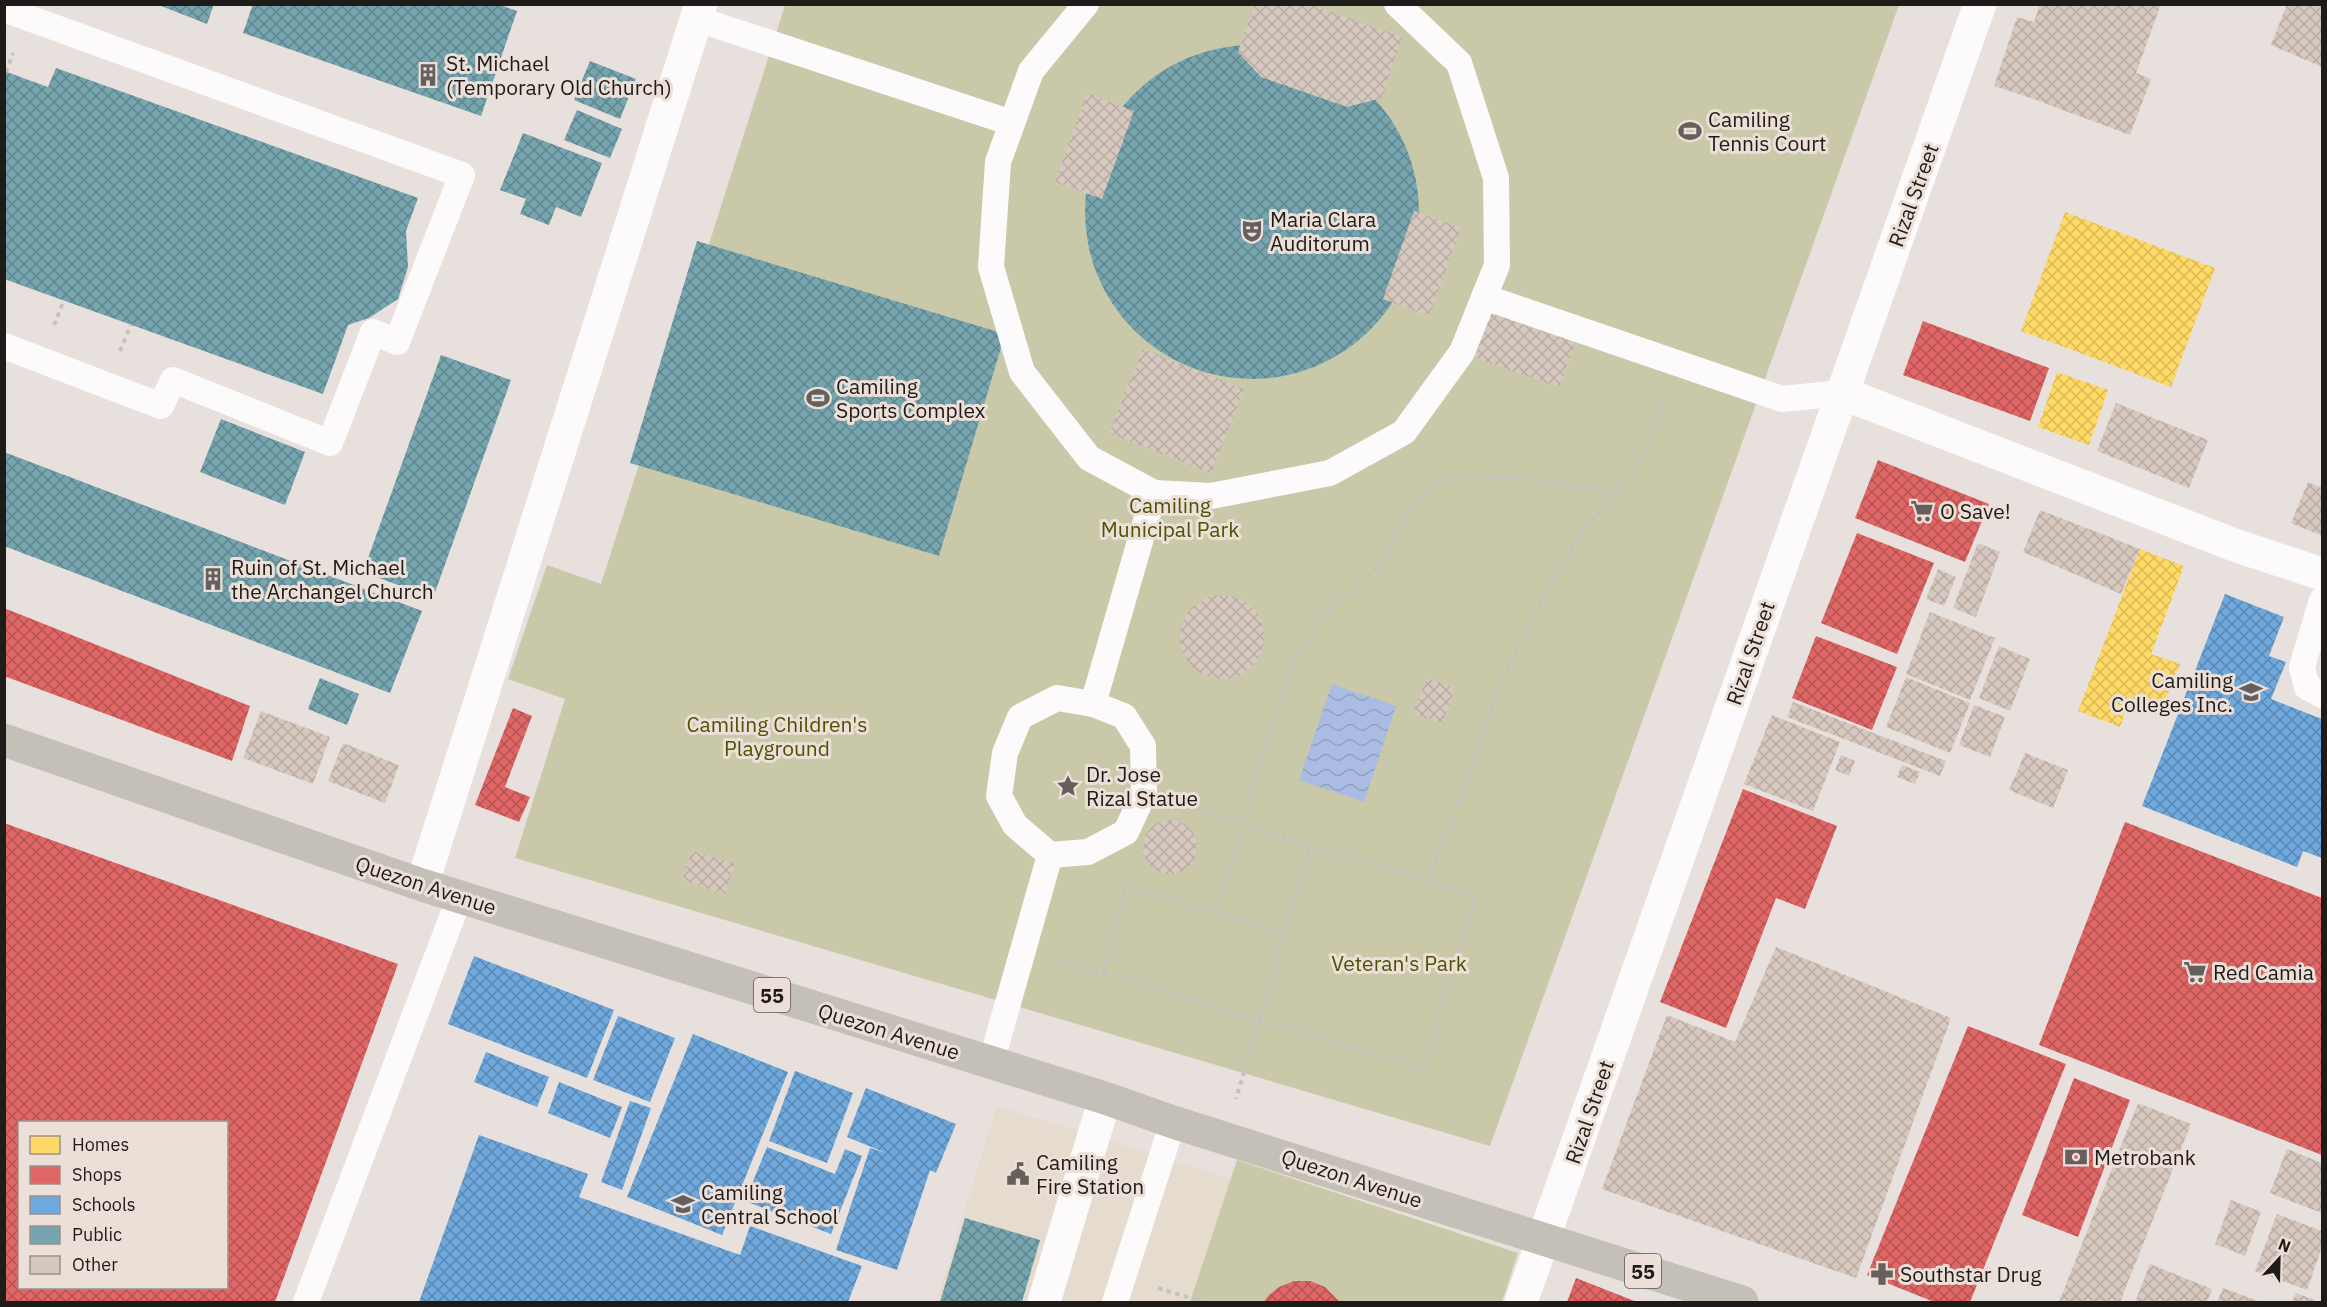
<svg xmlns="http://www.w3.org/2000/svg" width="2327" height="1307" font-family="'IBM Plex Sans',sans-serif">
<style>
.commercial{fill:#e5dbce}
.green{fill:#c9c9a9}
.water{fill:url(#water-waves)}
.homes{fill:url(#homes-cross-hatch)}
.shops{fill:url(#shops-cross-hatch);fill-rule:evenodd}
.schools{fill:url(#schools-cross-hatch)}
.public{fill:url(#public-cross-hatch)}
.building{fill:url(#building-cross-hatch)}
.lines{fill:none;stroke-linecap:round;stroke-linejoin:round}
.path{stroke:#c4c2c1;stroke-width:4;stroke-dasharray:4.5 4.5;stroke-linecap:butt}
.service{stroke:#fcfafa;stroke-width:26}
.pedestrian{stroke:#fcfafa;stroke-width:33}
.minor{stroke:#fcfafa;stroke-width:33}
.tertiary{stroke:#fcfafa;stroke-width:33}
.trunk{stroke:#c5c0b7;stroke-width:33}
.labels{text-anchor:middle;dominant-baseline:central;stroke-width:6;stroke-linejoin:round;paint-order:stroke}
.shield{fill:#ecdfd8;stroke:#5c5652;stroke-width:1.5}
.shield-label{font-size:20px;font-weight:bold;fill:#1f1b18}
.poi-label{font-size:21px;fill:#1f1b18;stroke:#ecdfd8;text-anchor:start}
.street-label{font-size:21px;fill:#1f1b18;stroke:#ecdfd8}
.park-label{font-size:21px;fill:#4e5304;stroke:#ecdfd8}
</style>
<defs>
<pattern id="water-waves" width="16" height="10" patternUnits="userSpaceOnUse" patternTransform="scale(1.5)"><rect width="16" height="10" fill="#aabce1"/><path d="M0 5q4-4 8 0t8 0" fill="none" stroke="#92a1c0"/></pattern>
<pattern id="homes-cross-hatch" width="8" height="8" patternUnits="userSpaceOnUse" patternTransform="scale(1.5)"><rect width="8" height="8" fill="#ffd966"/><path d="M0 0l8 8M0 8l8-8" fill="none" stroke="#daba58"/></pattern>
<pattern id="shops-cross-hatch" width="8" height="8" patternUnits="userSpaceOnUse" patternTransform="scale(1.5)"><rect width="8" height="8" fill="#e06666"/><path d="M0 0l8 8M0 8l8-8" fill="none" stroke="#b55353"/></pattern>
<pattern id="schools-cross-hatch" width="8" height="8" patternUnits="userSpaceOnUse" patternTransform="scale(1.5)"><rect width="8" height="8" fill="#6fa8dc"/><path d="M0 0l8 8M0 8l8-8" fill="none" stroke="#5b88b1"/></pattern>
<pattern id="public-cross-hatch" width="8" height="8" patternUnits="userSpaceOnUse" patternTransform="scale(1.5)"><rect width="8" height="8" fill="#76a5af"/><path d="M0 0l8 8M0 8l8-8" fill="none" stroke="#60868d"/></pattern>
<pattern id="building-cross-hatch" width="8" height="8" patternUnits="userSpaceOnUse" patternTransform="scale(1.5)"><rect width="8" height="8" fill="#d7c8bf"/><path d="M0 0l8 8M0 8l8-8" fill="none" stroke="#b8aba3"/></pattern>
</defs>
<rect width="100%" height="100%" fill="#e8e0dc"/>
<path class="commercial" d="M 997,1106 L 1511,1266 L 1498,1302 L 936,1302 Z"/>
<g class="green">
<path d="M 785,5 L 1899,5 L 1490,1146 L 515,858 L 565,699 L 508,679 L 547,565 L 601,584 Z"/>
<path d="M 1237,1160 L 1518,1253 L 1502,1302 L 1190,1302 Z"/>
</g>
<path class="water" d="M 1332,684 L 1396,706 L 1364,802 L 1299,780 Z"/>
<g class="homes">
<path d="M 2065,212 L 2215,268 L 2171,387 L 2021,331 Z"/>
<path d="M 2057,372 L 2108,390 L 2089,445 L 2038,427 Z"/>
<path d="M 2140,549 L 2184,566 L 2151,654 L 2180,664 L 2161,711 L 2130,699 L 2120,727 L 2078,711 Z"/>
</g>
<g class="shops">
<path d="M 1923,321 L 2049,368 L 2030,421 L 1903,375 Z"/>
<path d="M 1878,460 L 1989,504 L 1965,562 L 1855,518 Z"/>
<path d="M 1857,533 L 1934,563 L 1897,654 L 1821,623 Z"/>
<path d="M 4,608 L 250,706 L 232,761 L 4,676 Z"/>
<path d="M 1816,636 L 1897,667 L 1872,730 L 1792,698 Z"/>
<path d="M 513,708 L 532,716 L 505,787 L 530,797 L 519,822 L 475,805 Z"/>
<path d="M 1743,789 L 1837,826 L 1805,909 L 1776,898 L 1726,1028 L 1660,1002 Z"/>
<path d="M 2125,822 L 2322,898 L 2322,1155 L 2039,1045 Z"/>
<path d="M 4,823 L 398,964 L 275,1302 L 4,1302 ZM 20,1122 L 226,1122 L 226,1288 L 20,1288 Z"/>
<path d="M 1968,1026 L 2066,1064 L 1970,1302 L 1934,1302 L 1867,1275 Z"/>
<path d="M 2074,1078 L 2130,1100 L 2078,1237 L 2022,1215 Z"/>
<path d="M 1576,1278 L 1637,1302 L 1567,1302 Z"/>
<path d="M 1294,1281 L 1310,1281 L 1325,1287 L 1340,1302 L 1264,1302 L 1268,1296 L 1279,1287 Z"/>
</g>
<g class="schools">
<path d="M 2225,594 L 2284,617 L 2269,656 L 2286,662 L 2271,699 L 2322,719 L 2322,858 L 2303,851 L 2297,867 L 2142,806 Z"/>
<path d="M 474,956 L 614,1010 L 587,1078 L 448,1024 Z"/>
<path d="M 618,1016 L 675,1038 L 650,1102 L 593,1080 Z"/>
<path d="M 693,1034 L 788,1072 L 722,1235 L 627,1197 Z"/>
<path d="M 486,1052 L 549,1077 L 537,1107 L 474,1082 Z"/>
<path d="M 795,1071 L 853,1093 L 827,1163 L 769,1141 Z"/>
<path d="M 559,1082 L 622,1107 L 610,1138 L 548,1113 Z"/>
<path d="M 866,1088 L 956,1124 L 936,1173 L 930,1170 L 897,1270 L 836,1250 L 870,1148 L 886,1153 L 847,1137 Z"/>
<path d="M 630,1101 L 651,1108 L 622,1190 L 601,1182 Z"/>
<path d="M 479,1135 L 588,1174 L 579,1197 L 740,1255 L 750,1226 L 862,1266 L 848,1302 L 419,1302 Z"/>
<path d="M 767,1147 L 835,1174 L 845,1149 L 862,1156 L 831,1234 L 745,1201 Z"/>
</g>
<g class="public">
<path d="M 156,4 L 214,4 L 207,24 Z"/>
<path d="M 253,4 L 498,4 L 517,11 L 481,116 L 243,33 Z"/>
<circle cx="1252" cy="212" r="167"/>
<path d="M 590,61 L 636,79 L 620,119 L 574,100 Z"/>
<path d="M 56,68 L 418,198 L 406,231 L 408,267 L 398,299 L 369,318 L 348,325 L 323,394 L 4,279 L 4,71 L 48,87 Z"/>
<path d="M 577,110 L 622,129 L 610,158 L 564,140 Z"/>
<path d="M 523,133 L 602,163 L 581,217 L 556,207 L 549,225 L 520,214 L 526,199 L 500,190 Z"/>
<path d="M 697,241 L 1005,334 L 939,556 L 630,463 Z"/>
<path d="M 441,355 L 511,380 L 433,598 L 363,572 Z"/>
<path d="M 221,419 L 305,452 L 285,505 L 200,472 Z"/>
<path d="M 4,452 L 422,611 L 390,693 L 4,546 Z"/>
<path d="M 320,678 L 359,694 L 347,725 L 308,709 Z"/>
<path d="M 965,1218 L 1040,1240 L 1022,1302 L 940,1302 Z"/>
</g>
<g class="building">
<path d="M 1255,4 L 1309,4 L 1402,37 L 1382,98 L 1347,107 L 1261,77 L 1238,52 Z"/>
<path d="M 2040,4 L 2161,4 L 2136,73 L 2151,79 L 2130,135 L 2028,97 L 1994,86 L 2017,17 L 2034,22 Z"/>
<path d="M 2287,4 L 2322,6 L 2322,67 L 2271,45 Z"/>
<path d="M 1087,93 L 1134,111 L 1102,199 L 1055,182 Z"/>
<path d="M 1414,211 L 1461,228 L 1429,316 L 1383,299 Z"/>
<path d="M 1489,311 L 1575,342 L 1559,387 L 1473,357 Z"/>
<path d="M 1143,349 L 1244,389 L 1211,473 L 1109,433 Z"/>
<path d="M 2116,403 L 2208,440 L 2189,488 L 2097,451 Z"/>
<path d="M 2308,482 L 2322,488 L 2322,536 L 2291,523 Z"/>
<path d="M 2040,510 L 2140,549 L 2121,594 L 2023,552 Z"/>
<path d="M 1978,543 L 2000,552 L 1976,617 L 1953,608 Z"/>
<path d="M 1938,569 L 1956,577 L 1944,606 L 1926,599 Z"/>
<circle cx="1222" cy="637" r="42"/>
<path d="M 1930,612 L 1995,638 L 1970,700 L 1906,674 Z"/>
<path d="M 1999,646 L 2030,659 L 2010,711 L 1979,698 Z"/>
<path d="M 1906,677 L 1970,703 L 1950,753 L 1886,727 Z"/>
<path d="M 1427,678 L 1455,689 L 1442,724 L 1413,713 Z"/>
<path d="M 1793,702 L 1946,761 L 1940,776 L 1787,717 Z"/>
<path d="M 1974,705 L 2005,717 L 1990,757 L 1959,745 Z"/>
<path d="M 261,711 L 330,737 L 313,784 L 243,758 Z"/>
<path d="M 1772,715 L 1840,742 L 1813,811 L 1744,784 Z"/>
<path d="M 343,743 L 399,765 L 385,803 L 328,781 Z"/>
<path d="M 2025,753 L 2068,770 L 2053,808 L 2009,790 Z"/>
<path d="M 1841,755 L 1855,761 L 1849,776 L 1835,770 Z"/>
<path d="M 1902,765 L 1920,772 L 1915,784 L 1897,777 Z"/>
<circle cx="1170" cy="847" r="27"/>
<path d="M 692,851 L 735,864 L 725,894 L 682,880 Z"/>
<path d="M 1776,947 L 1951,1018 L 1856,1278 L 1602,1189 L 1667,1015 L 1735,1042 Z"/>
<path d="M 2138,1103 L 2191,1124 L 2120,1302 L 2059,1302 Z"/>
<path d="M 2287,1149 L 2322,1163 L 2322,1213 L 2270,1193 Z"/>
<path d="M 2231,1200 L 2261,1212 L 2245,1256 L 2215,1244 Z"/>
<path d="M 2277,1214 L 2322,1231 L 2322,1247 L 2307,1290 L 2255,1271 Z"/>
<path d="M 2150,1264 L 2212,1289 L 2207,1302 L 2135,1302 Z"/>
<path d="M 2223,1288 L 2261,1302 L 2217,1302 Z"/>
<path d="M 2296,1293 L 2319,1302 L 2292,1302 Z"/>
</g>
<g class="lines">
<g class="path">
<path d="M 6,72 L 13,53"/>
<path d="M 54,325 L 64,300"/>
<path d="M 120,351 L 131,324"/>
<path d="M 1179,803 L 1310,845 L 1259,1021 L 1424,1068 L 1475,894 L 1310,845"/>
<path d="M 1429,880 L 1504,676 L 1555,574 L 1586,527 L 1640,461 L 1665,397"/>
<path d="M 1215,913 L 1291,668 L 1320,617 L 1352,592 L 1381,564 L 1395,529 L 1436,480 L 1516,477 L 1614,493"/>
<path d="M 1060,960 L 1259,1021 L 1236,1099"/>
<path d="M 1103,973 L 1126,886 L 1284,933"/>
<path d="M 1158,1288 L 1203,1302"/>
</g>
<g class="service">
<path d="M 1086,4 L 1031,71 L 998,162 L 991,267 L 1022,372 L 1089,458 L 1154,493 L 1211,496 L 1330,473 L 1404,432 L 1462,352 L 1497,265 L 1496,178 L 1459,63 L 1397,4"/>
<path d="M 4,9 L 462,175 L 397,342 L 373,332 L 330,443 L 173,380 L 161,406 L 4,346"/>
<path d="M 697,19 L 1012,123"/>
<path d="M 1484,297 L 1782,399 L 1842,393"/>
<path d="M 2322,600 L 2302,667 L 2307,687 L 2322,695"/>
<path d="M 1093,704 L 1154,493"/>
<path d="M 991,1063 L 1050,855 L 1088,852 L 1126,832 L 1144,793 L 1143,746 L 1124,716 L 1093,704 L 1057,698 L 1020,717 L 1005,753 L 999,796 L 1015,825 L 1050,855"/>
<path d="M 306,1302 L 460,896"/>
<path d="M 1115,1302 L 1173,1122"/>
</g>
<path class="pedestrian" d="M 1044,1302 L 1105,1098"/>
<g class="minor">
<path d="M 1842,393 L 2237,546 L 2322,574"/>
<path d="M 422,885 L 701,4"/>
<path d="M 1521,1302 L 1543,1240"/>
</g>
<path class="tertiary" d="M 1543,1240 L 1980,4"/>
<path class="trunk" d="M 4,740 L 422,885 L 1105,1098 L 1173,1122 L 1742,1302"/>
</g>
<defs>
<g id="building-bare" transform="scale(1.8)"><path d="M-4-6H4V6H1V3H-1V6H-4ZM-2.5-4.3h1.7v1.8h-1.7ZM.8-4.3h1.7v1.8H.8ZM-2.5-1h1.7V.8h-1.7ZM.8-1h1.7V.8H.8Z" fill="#65605d" stroke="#ecdfd8" stroke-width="2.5" paint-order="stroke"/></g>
<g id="stadium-bare" transform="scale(1.8)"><path d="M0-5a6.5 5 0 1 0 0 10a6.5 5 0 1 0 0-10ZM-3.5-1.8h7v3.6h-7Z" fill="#65605d" stroke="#ecdfd8" stroke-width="2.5" paint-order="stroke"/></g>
<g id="theatre-bare" transform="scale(1.8)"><path d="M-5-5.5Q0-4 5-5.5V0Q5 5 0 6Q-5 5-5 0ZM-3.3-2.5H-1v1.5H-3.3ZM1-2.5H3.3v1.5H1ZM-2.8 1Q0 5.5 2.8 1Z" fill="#65605d" stroke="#ecdfd8" stroke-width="2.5" paint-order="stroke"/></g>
<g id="supermarket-bare" transform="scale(1.8)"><path d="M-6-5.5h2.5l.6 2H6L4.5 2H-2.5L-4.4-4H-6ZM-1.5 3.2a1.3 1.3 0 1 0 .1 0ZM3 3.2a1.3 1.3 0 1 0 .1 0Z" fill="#65605d" stroke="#ecdfd8" stroke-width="2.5" paint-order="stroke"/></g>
<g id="school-bare" transform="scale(1.8)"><path d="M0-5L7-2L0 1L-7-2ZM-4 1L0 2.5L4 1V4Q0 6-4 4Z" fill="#65605d" stroke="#ecdfd8" stroke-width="2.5" paint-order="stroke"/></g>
<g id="sight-bare" transform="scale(1.8)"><path d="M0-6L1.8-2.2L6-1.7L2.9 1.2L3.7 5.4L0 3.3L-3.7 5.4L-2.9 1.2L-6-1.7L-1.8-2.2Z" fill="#65605d" stroke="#ecdfd8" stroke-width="2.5" paint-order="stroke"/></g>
<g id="bank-bare" transform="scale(1.8)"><path d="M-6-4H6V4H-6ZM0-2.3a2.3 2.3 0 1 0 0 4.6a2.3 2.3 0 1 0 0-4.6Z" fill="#65605d" stroke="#ecdfd8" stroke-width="2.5" paint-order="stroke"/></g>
<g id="civic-bare" transform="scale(1.8)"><path d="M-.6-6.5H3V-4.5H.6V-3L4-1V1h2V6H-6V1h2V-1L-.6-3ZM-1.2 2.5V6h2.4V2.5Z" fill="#65605d" stroke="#ecdfd8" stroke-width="2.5" paint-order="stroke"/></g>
<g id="pharmacy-bare" transform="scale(1.8)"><path d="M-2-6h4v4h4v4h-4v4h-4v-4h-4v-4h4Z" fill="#65605d" stroke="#ecdfd8" stroke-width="2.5" paint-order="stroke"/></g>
</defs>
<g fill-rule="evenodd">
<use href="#building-bare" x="428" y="75"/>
<use href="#stadium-bare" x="1690" y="131"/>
<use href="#theatre-bare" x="1252" y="231"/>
<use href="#stadium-bare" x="818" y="398"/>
<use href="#supermarket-bare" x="1922" y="511"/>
<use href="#building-bare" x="213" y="579"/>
<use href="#school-bare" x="2251" y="692"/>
<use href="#sight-bare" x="1068" y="786"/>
<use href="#supermarket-bare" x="2195" y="972"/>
<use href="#bank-bare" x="2076" y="1157"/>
<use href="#civic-bare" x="1018" y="1174"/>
<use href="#school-bare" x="683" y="1204"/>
<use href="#pharmacy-bare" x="1882" y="1274"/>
</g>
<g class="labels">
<g class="shield">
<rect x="754" y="978" width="36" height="34" rx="4.5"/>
<rect x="1625" y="1254" width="36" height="34" rx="4.5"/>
</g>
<g class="shield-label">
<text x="772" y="995">55</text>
<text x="1643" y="1271">55</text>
</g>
<g class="poi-label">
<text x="446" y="63">St. Michael<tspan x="446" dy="24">(Temporary Old Church)</tspan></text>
<text x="1708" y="119">Camiling<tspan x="1708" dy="24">Tennis Court</tspan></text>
<text x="1270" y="219">Maria Clara<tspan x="1270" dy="24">Auditorum</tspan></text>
<text x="836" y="386">Camiling<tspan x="836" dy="24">Sports Complex</tspan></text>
<text x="1940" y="511">O Save!</text>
<text x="231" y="567">Ruin of St. Michael<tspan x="231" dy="24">the Archangel Church</tspan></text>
<text x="2233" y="680" text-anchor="end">Camiling<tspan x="2233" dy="24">Colleges Inc.</tspan></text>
<text x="1086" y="774">Dr. Jose<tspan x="1086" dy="24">Rizal Statue</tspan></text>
<text x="2213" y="972">Red Camia</text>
<text x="2094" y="1157">Metrobank</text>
<text x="1036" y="1162">Camiling<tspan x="1036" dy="24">Fire Station</tspan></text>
<text x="701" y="1192">Camiling<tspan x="701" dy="24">Central School</tspan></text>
<text x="1900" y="1274">Southstar Drug</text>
</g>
<g class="street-label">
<text transform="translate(1913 195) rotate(-70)">Rizal Street</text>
<text transform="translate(1750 653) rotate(-71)">Rizal Street</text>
<text transform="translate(426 885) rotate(18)">Quezon Avenue</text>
<text transform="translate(889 1031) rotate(17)">Quezon Avenue</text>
<text transform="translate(1589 1112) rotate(-71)">Rizal Street</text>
<text transform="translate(1352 1178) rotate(18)">Quezon Avenue</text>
</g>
<g class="park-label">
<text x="1170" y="505">Camiling<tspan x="1170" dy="24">Municipal Park</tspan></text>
<text x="777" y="724">Camiling Children's<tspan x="777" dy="24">Playground</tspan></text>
<text x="1399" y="963">Veteran's Park</text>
</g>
</g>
<rect width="2327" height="1307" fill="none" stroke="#1f1b18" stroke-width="12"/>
<rect x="18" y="1121" width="210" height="168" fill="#ecdfd8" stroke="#9a918b" stroke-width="1.5"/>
<rect x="30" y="1136" width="30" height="18" fill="#ffd966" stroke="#9a918b" stroke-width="1.5"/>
<text x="72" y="1151" font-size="18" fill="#1f1b18">Homes</text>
<rect x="30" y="1166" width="30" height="18" fill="#e06666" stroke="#9a918b" stroke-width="1.5"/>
<text x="72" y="1181" font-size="18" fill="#1f1b18">Shops</text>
<rect x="30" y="1196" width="30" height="18" fill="#6fa8dc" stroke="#9a918b" stroke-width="1.5"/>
<text x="72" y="1211" font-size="18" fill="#1f1b18">Schools</text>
<rect x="30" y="1226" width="30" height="18" fill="#76a5af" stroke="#9a918b" stroke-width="1.5"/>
<text x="72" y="1241" font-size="18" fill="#1f1b18">Public</text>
<rect x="30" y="1256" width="30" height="18" fill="#d7c8bf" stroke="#9a918b" stroke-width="1.5"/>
<text x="72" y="1271" font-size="18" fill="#1f1b18">Other</text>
<g transform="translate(2279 1259) rotate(22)" stroke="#ecdfd8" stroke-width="4.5" paint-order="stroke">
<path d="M0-4.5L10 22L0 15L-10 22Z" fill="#1f1b18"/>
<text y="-9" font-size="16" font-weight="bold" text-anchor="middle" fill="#1f1b18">N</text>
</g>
</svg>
